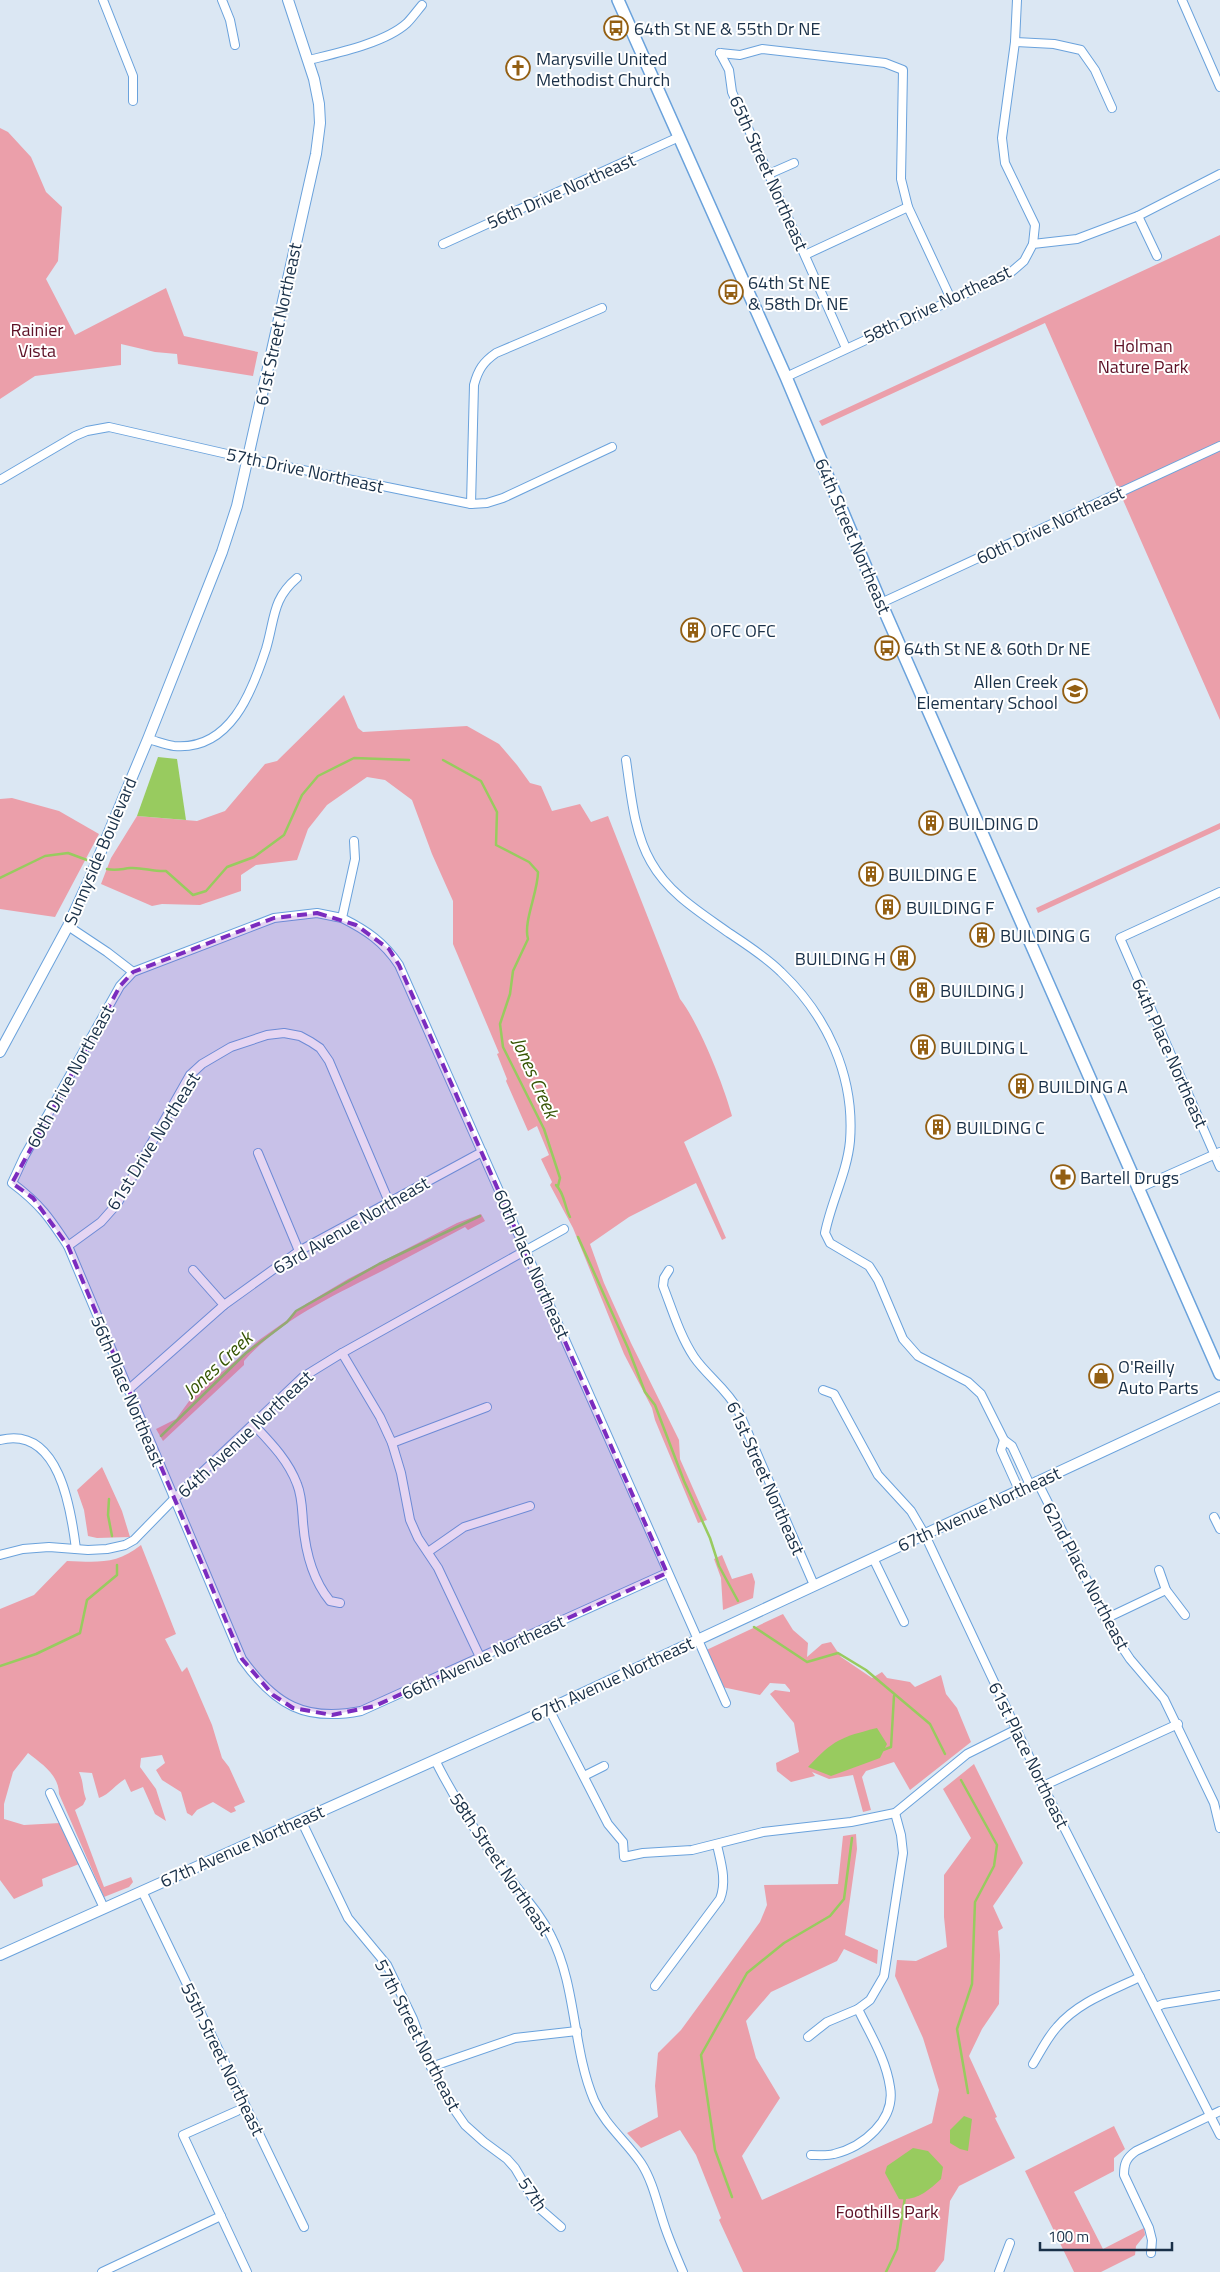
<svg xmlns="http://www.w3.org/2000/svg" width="1220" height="2272" font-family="'Titillium Web',sans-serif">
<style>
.green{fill:#eb9faa}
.water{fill:#98cb5f}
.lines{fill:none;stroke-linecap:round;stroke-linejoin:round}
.stream{stroke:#98cb5f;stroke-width:2.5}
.minor-casing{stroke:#6aa2dc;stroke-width:10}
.tertiary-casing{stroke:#6aa2dc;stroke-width:12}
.secondary-casing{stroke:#6aa2dc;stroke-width:14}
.minor{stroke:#fff;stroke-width:8}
.tertiary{stroke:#fff;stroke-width:10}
.secondary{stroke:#fff;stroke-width:11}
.marked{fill:#7b2cbf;fill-opacity:0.2;stroke:#7b2cbf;stroke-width:4;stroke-dasharray:10 6;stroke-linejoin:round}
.labels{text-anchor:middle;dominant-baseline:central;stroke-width:4;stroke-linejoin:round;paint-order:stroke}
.poi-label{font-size:18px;fill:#193048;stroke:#fff;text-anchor:start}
.street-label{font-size:18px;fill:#193048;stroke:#fff}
.park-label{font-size:18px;fill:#5d1126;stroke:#fff}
.water-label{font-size:19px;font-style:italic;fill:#365504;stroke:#fff}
</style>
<rect width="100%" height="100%" fill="#dbe7f3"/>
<g class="green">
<path d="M 0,128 L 8,132 L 31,157 L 46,192 L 62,207 L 58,261 L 46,279 L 75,335 L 166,288 L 184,336 L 258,352 L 253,376 L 178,364 L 177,354 L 155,352 L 121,344 L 121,365 L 35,376 L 0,399 Z"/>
<path d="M 1220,235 L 1220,720 L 1045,323 L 822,426 L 819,421 Z"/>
<path d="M 344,695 L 358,728 L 363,732 L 467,726 L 499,744 L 517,765 L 530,783 L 541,786 L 552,811 L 580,804 L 591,822 L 608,816 L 680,999 C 699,1023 724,1086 732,1116 L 684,1142 L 726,1238 L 722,1240 L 696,1183 L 629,1217 L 590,1244 L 604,1283 L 631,1343 L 679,1440 L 680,1459 L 707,1520 L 698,1523 L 655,1420 L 652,1408 L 624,1354 L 573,1228 L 550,1185 L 552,1182 L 541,1159 L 549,1155 L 537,1126 L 528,1131 L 506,1081 L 507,1079 L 497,1054 L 499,1053 L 453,944 L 453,901 L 432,854 L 412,800 L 385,780 L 367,777 L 327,805 L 308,829 L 297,860 L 256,865 L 241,875 L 241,891 L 200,905 L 162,904 L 152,906 L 101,884 L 111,858 L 137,816 L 197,821 L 225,811 L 265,764 L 277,761 Z"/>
<path d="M 12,798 L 59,811 L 99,834 L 55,917 L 0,909 L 0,799 Z"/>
<path d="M 1220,823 L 1220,829 L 1038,913 L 1036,908 Z"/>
<path d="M 481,1214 L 485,1221 L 468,1230 L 465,1227 C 438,1241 411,1256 384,1270 C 335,1295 281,1319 244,1361 L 244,1365 L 163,1441 L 156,1429 L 176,1419 L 195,1393 L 227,1368 L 259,1340 L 286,1321 L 306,1304 L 348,1279 L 457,1223 Z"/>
<path d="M 102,1467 L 122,1511 L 130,1537 L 97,1538 L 88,1536 L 84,1510 L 77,1490 Z"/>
<path d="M 141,1545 L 176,1634 L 165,1639 L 182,1672 L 187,1667 L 212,1725 L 222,1758 L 229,1767 L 245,1802 L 234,1807 L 236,1811 L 231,1813 L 213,1802 L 197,1810 L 192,1816 L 187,1813 L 181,1792 L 162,1780 L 156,1770 L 165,1763 L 162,1755 L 141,1758 L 140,1767 L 156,1789 L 166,1821 L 155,1814 L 143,1787 L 131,1792 L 125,1779 C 115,1785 110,1794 99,1798 L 92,1773 L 79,1772 C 84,1783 82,1788 86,1799 L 83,1805 L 75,1810 L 104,1887 L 131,1877 L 133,1882 L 129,1887 L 104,1897 L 59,1794 C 59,1775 42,1764 28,1753 L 13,1772 L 4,1804 L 4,1819 L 24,1825 L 60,1823 L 79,1864 L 42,1879 L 43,1886 L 14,1899 L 0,1880 L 0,1609 L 34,1595 L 67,1561 C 97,1562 116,1565 141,1545 Z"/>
<path d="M 722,1555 L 732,1579 L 752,1573 L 755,1582 L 753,1598 L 723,1610 L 721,1578 L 714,1559 Z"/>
<path d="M 783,1614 L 793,1630 L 808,1643 L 807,1657 L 822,1644 L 831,1642 L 841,1657 L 872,1678 L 882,1672 L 887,1678 L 910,1682 L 915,1687 L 941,1675 L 946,1694 L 957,1708 L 971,1742 L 910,1790 L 894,1762 L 866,1771 L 862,1777 L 871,1810 L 863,1812 L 853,1775 L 829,1779 L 812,1772 L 815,1776 L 791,1782 L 777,1771 L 776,1763 L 799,1752 L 794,1723 L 770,1694 L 775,1690 L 790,1692 L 790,1690 L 785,1684 L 770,1683 L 760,1695 L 722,1687 L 700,1653 Z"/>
<path d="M 974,1764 L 1023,1863 L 993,1906 L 1003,1928 L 998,1931 L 1000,1955 L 999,2004 L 982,2029 L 969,2056 L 997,2117 L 995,2118 L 1015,2158 L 959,2186 L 950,2201 L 944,2260 L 935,2272 L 743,2272 L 719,2220 L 721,2218 L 696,2155 L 680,2130 L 641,2148 L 627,2133 L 658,2117 L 655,2086 L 658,2053 L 681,2030 L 760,1922 L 767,1905 L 764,1885 L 838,1884 L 843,1836 L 856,1834 L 857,1849 L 845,1935 L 878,1950 L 877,1964 L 844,1949 L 837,1961 L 771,1992 L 746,2021 L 756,2058 L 780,2098 L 742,2156 L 762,2200 L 932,2123 L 939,2090 L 923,2038 L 895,1976 L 897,1960 L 916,1961 L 947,1947 L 944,1917 L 944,1875 L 971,1838 L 943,1789 Z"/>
<path d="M 1114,2126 L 1125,2149 L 1114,2158 L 1114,2171 L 1074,2192 L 1103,2249 L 1144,2228 L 1145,2235 L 1136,2246 L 1135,2255 L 1101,2272 L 1074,2272 L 1025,2171 Z"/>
</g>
<g class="water">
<path d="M 158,757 L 177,759 L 186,820 L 137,816 Z"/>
<path d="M 877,1728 L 887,1744 L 880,1758 L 831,1776 L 808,1767 C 833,1740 841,1737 877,1728 Z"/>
<path d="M 964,2116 L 972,2119 L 968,2151 L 960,2149 L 950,2143 L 950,2130 Z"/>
<path d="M 913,2148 L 928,2151 L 943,2167 L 941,2179 C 929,2190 917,2201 899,2199 L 885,2173 L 887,2166 Z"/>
</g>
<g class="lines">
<g class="stream">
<path d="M 443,760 L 481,781 L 497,812 L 496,845 L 529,862 L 538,872 C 538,892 523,922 528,939 L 513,971 L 510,994 L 500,1024 L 503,1047 L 544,1129 L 560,1178 L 558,1186"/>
<path d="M 107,869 C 116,871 121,869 130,868 C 142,867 154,872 166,871 L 193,895 L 206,891 L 227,867 L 254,857 L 284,835 L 302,795 L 318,776 L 354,758 L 409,760"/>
<path d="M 0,878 L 45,856 L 68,853 L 87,860"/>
<path d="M 556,1185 C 565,1194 564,1206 570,1217"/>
<path d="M 578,1237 L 628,1348 L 645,1392 L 655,1405 L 684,1481 L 710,1538 L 719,1566 L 738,1601"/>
<path d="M 161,1436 L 246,1353 L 287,1322 L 296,1311 L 379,1264 L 480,1216"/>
<path d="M 109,1499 L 108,1515 L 112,1536"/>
<path d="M 754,1627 L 807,1662 L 838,1653 L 866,1670 L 930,1724 L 945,1754"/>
<path d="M 0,1666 L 36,1654 L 80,1633 L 87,1600 L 117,1575 L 117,1565"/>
<path d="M 883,1750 L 891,1747 L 894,1696"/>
<path d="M 961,1780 L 997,1845 L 994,1866 L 975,1902 L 972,1984 L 957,2029 L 968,2093"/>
<path d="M 732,2197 L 715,2150 L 701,2055 L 747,1973 L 784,1943 L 830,1916 L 844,1899 L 852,1838"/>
<path d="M 886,2272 L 897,2249 L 905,2197"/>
</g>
<g class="minor-casing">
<g id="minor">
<path d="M 103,0 L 133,76 L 133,101"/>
<path d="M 222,0 L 230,20 L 235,45"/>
<path d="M 1017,0 L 1015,42 L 1002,138 L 1005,163 L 1035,225 L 1033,244"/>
<path d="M 1182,0 L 1220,87"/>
<path d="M 1015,42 L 1054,44 L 1081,50 L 1095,70 L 1112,108"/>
<path d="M 720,53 L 740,55 L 762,49 L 885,63 L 903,70 L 901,179 L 908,207 L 951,299"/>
<path d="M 720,53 L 729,70 L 732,92 L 846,348"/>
<path d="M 309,60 C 337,53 385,43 407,23 C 412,18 417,11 422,5"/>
<path d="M 769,174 L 794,163"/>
<path d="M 1138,216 L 1157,256"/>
<path d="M 443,244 L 679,137"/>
<path d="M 805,255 L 908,207"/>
<path d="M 786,377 L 1010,273 L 1024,261 L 1033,244 L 1077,239 L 1138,216 L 1220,174"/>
<path d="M 0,480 L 75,436 L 87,431 L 109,427 L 249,459 L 471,504 L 487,503 L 503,498 L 612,447"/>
<path d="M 471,504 L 474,385 C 478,370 483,362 496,353 L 602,308"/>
<path d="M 881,603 L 1220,446"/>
<path d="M 148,739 C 156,741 166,745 174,746 C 230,751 252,692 266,649 C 275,619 272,599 297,578"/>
<path d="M 626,760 C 631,794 634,833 651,862 C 669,894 701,913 729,933 C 747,945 766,957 781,972 C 827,1016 855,1076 850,1141 C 847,1173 831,1202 825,1233 L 830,1243 L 869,1266 L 878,1280 L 903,1339 L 918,1356 L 968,1382 L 981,1394 L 1004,1440"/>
<path d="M 354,841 L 355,859 L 342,918 C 366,930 384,942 399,965 L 726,1703"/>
<path d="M 1220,892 L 1120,938 L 1220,1167"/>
<path d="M 342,918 L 317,913 L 274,918 L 133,972 L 120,986 L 24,1157 L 12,1183 C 40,1204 49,1217 68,1246 L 242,1659 C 275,1705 305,1722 361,1711 L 667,1573"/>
<path d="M 68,926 L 107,952 L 133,972"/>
<path d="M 258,1153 L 299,1251"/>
<path d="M 1137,1189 L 1220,1152"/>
<path d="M 68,1246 L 101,1222 L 117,1204 L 190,1075 L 202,1064 L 231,1047 L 267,1035 L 284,1033 L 300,1036 L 311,1042 L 320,1048 L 329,1061 L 389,1202"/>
<path d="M 193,1270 L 224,1305"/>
<path d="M 669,1270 L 664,1278 L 663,1286 C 672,1309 680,1336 694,1357 C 707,1376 727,1389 738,1410 L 814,1585"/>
<path d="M 342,1353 L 380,1417 L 392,1443 L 401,1473 L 410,1520 L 418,1538 L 438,1568 L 480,1657"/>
<path d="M 128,1390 L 224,1305 L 299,1251 L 482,1152"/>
<path d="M 823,1390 L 834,1394 L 878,1475 L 911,1511 L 925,1535 L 1043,1786 L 1220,2135"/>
<path d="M 254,1425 C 270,1442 288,1460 297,1484 C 302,1496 302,1509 303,1522 C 305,1549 312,1579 330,1601 L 340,1603"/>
<path d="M 0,1440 C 59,1425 71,1509 76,1549"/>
<path d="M 392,1443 L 487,1407"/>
<path d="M 1037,1481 L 1116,1638 L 1130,1659 L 1164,1699 L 1214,1803 L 1220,1828"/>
<path d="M 1019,1490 L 1001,1450 L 1004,1440 L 1012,1446 L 1030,1485"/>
<path d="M 1214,1517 L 1220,1529"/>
<path d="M 428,1552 L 464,1527 L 530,1506"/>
<path d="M 0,1555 L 23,1549 L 49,1547 L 88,1550 L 107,1549 L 125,1545 L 134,1540 L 173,1500 L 303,1377 L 342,1353 L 564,1229"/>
<path d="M 873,1558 L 904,1622"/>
<path d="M 1159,1570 L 1166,1590 L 1185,1615"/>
<path d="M 1105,1619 L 1166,1590"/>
<path d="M 549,1709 L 608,1824 L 623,1842 L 624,1857 L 643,1853 L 692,1850 L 763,1832 L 851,1822 L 895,1813 L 967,1754 L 1015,1730"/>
<path d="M 435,1760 C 455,1800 478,1836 505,1872 C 521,1894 539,1911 551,1936 C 577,1987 572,2048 594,2100 C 605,2125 626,2141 641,2163 C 654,2183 658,2208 666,2230 C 671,2244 677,2258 683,2272"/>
<path d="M 584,1776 L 604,1766"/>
<path d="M 1043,1786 L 1178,1724"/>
<path d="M 50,1793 L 104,1908"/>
<path d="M 301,1820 L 348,1918 L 387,1965 L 413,2019 L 431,2067 L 447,2099 L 465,2125 L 484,2142 L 507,2159 L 515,2168 L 538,2207 L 561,2227"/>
<path d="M 142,1891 L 304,2227"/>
<path d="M 655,1986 L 720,1899 C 727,1881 721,1863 717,1845"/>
<path d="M 1156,2007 L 1163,2004 L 1220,1995"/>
<path d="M 808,2037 L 827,2022 L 858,2009"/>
<path d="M 1033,2064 C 1041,2051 1047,2038 1057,2027 C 1078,2002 1111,1991 1140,1977"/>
<path d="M 431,2067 L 515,2038 L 577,2031"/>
<path d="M 237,2111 L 183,2135 L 247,2272"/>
<path d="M 811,2155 C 819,2155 827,2156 834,2154 C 863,2147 896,2120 890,2087 C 886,2059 870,2034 858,2009 L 870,2000 L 884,1976 L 903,1853 L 901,1835 L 895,1813"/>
<path d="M 1151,2253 L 1152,2240 L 1149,2228 L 1124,2175 C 1124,2164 1126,2158 1136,2151 L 1220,2111"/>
<path d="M 102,2272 L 221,2216"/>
<path d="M 999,2272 L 1010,2243"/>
</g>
</g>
<g class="tertiary-casing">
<g id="tertiary">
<path d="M 0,1052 L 68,926 L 89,880 L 148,739 L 222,552 L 237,506 L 316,154 L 320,123 L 319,104 L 314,79 L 288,0"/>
<path d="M 0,1955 L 549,1709 L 1220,1397"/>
</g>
</g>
<g class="secondary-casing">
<path id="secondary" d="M 618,0 L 786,377 L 881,603 L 1220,1374"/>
</g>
<use href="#minor" class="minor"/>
<use href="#tertiary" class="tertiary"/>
<use href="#secondary" class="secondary"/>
</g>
<path class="marked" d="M 317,913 L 356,925 L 389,949 L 399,965 L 667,1573 L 375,1706 L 332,1715 L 293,1708 L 273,1695 L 242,1659 L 68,1246 L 33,1198 L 12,1183 L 120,986 L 133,972 L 274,918 Z"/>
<defs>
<g id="bus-ring" transform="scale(1.25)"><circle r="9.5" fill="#fff" stroke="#935f13" stroke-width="1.5"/><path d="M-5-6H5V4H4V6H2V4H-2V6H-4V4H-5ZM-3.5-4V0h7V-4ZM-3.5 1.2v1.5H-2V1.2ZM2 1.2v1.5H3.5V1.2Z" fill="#935f13"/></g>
<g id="church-ring" transform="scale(1.25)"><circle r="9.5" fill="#fff" stroke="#935f13" stroke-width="1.5"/><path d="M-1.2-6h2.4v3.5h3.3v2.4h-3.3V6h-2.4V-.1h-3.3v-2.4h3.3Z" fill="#935f13"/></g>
<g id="building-ring" transform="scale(1.25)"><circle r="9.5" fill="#fff" stroke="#935f13" stroke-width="1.5"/><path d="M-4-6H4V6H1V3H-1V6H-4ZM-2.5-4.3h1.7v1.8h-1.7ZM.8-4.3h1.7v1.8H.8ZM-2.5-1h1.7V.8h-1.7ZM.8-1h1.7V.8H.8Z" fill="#935f13"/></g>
<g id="school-ring" transform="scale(1.25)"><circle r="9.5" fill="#fff" stroke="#935f13" stroke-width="1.5"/><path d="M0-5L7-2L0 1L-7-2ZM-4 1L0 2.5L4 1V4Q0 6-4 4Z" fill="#935f13"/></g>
<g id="pharmacy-ring" transform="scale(1.25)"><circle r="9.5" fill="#fff" stroke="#935f13" stroke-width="1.5"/><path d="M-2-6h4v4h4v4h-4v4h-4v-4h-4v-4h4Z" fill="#935f13"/></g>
<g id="shop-ring" transform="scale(1.25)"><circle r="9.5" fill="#fff" stroke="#935f13" stroke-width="1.5"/><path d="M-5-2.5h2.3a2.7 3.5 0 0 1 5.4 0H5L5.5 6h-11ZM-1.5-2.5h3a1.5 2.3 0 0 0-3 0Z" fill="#935f13"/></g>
</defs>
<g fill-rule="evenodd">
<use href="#bus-ring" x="616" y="28"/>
<use href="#church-ring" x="518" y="68"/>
<use href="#bus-ring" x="731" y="292"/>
<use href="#building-ring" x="693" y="630"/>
<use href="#bus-ring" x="887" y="648"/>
<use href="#school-ring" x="1075" y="691"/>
<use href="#building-ring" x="931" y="823"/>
<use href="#building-ring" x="871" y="874"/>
<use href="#building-ring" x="888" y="907"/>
<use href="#building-ring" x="982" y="935"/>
<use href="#building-ring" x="903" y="958"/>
<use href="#building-ring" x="922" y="990"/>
<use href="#building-ring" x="923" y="1047"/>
<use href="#building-ring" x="1021" y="1086"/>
<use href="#building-ring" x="938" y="1127"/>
<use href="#pharmacy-ring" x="1063" y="1177"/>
<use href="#shop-ring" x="1101" y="1376"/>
</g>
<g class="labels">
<g class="poi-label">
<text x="634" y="28">64th St NE &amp; 55th Dr NE</text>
<text x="536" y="58">Marysville United<tspan x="536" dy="21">Methodist Church</tspan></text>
<text x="748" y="282">64th St NE<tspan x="748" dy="21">&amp; 58th Dr NE</tspan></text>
<text x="710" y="630">OFC OFC</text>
<text x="904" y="648">64th St NE &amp; 60th Dr NE</text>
<text x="1058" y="681" text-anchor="end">Allen Creek<tspan x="1058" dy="21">Elementary School</tspan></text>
<text x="948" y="823">BUILDING D</text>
<text x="888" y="874">BUILDING E</text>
<text x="906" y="907">BUILDING F</text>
<text x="1000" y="935">BUILDING G</text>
<text x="886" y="958" text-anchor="end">BUILDING H</text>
<text x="940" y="990">BUILDING J</text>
<text x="940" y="1047">BUILDING L</text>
<text x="1038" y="1086">BUILDING A</text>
<text x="956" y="1127">BUILDING C</text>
<text x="1080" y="1177">Bartell Drugs</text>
<text x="1118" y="1366">O'Reilly<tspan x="1118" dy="21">Auto Parts</tspan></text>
</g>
<g class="street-label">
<text transform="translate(769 173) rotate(66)">65th Street Northeast</text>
<text transform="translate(561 191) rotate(-24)">56th Drive Northeast</text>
<text transform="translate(937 304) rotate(-25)">58th Drive Northeast</text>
<text transform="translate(278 324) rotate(-78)">61st Street Northeast</text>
<text transform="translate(305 470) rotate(12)">57th Drive Northeast</text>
<text transform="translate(1050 525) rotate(-25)">60th Drive Northeast</text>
<text transform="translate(853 536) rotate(67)">64th Street Northeast</text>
<text transform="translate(100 851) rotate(-67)">Sunnyside Boulevard</text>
<text transform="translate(1170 1053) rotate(66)">64th Place Northeast</text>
<text transform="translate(70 1076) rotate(-61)">60th Drive Northeast</text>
<text transform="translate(153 1141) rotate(-58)">61st Drive Northeast</text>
<text transform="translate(351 1225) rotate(-30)">63rd Avenue Northeast</text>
<text transform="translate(532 1264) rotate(66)">60th Place Northeast</text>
<text transform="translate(128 1391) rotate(67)">56th Place Northeast</text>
<text transform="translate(245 1434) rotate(-43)">64th Avenue Northeast</text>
<text transform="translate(766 1478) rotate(66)">61st Street Northeast</text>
<text transform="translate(979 1509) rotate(-25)">67th Avenue Northeast</text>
<text transform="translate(1086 1576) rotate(62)">62nd Place Northeast</text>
<text transform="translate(483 1657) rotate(-25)">66th Avenue Northeast</text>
<text transform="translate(612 1679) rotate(-25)">67th Avenue Northeast</text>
<text transform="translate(1029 1755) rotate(64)">61st Place Northeast</text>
<text transform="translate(242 1846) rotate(-24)">67th Avenue Northeast</text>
<text transform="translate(501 1864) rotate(56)">58th Street Northeast</text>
<text transform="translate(418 2035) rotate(63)">57th Street Northeast</text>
<text transform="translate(223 2059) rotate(64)">55th Street Northeast</text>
<text transform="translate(533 2194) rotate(56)">57th</text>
</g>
<g class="park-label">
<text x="37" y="329">Rainier<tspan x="37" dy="21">Vista</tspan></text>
<text x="1143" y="345">Holman<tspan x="1143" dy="21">Nature Park</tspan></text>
<text x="887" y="2211">Foothills Park</text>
</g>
<g class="water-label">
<text transform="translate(536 1077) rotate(66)">Jones Creek</text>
<text transform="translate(217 1364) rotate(-43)">Jones Creek</text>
</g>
</g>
<path d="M1040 2242v8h132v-8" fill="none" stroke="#193048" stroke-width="2.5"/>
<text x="1048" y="2242" font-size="15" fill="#193048" stroke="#ffffff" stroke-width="4" paint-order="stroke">100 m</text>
</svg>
